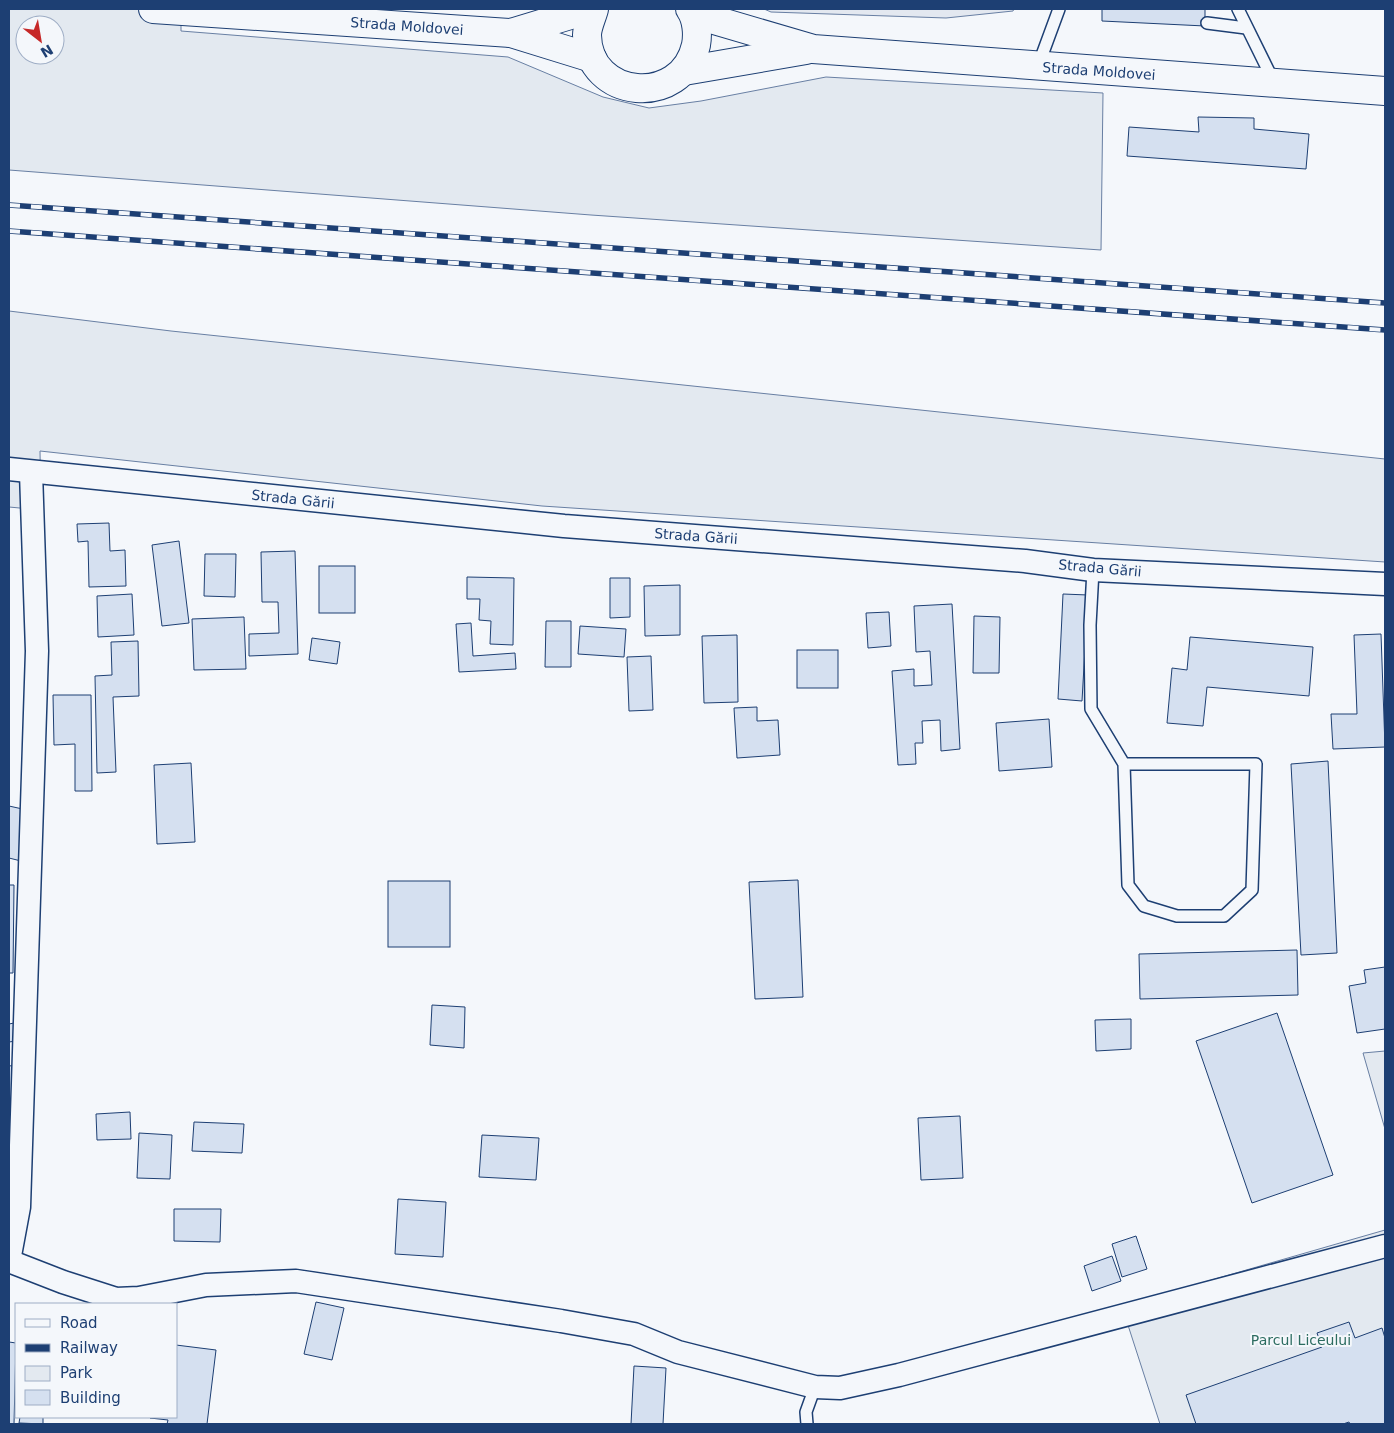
<svg xmlns="http://www.w3.org/2000/svg" width="1394" height="1433" font-family="'DejaVu Sans',sans-serif">
<style>
.green{fill:#e3e9f0;stroke:#687fa3;fill-rule:evenodd}
.parking{fill:#e3e8f0;stroke:#687fa3}
.building{fill:#d5e0f0;stroke:#1d3f73}
.lines{fill:none;stroke-linecap:round;stroke-linejoin:round}
.lane-casing{stroke:#1d3f73;stroke-width:14}
.street-casing{stroke:#1d3f73;stroke-width:25}
.primary-casing{stroke:#1d3f73;stroke-width:30}
.lane{stroke:#f4f7fb;stroke-width:11}
.street{stroke:#f4f7fb;stroke-width:22}
.primary{stroke:#f4f7fb;stroke-width:28}
.rail-casing{stroke:#1d3f73;stroke-width:5.5}
.rail{stroke:#f4f7fb;stroke-width:4;stroke-dasharray:11;stroke-linecap:butt}
.labels{text-anchor:middle;dominant-baseline:central;stroke-width:4;stroke-linejoin:round;paint-order:stroke}
.street-label{font-size:14px;fill:#1d3f73;stroke:#f4f7fb}
.park-label{font-size:14px;fill:#2c6c60;stroke:#f4f7fb}
</style>
<rect width="100%" height="100%" fill="#f4f7fb"/>
<g class="green">
<path d="M 9,9 L 181,9 L 181,31 L 508,57 L 603,97 L 649,108 L 701,101 L 826,77 L 1103,93 L 1101,250 L 591,215 L 9,170 ZM 25,25 L 55,25 L 55,55 L 25,55 Z"/>
<path d="M 9,311 L 171,331 L 1385,459 L 1385,562 L 542,506 L 40,451 L 41,510 L 9,507 Z"/>
<path d="M 1385,1051 L 1385,1129 L 1363,1053 Z"/>
<path d="M 1385,1230 L 1385,1424 L 1160,1424 L 1126,1319 L 1163,1294 Z"/>
</g>
<path class="parking" d="M 764,9 L 1014,9 L 1013,11 L 946,18 L 771,12 Z"/>
<g class="building">
<path d="M 1102,9 L 1205,9 L 1205,26 L 1102,21 Z"/>
<path d="M 1198,117 L 1254,118 L 1254,129 L 1309,134 L 1306,169 L 1127,156 L 1129,127 L 1199,132 Z"/>
<path d="M 109,523 L 110,551 L 125,550 L 126,586 L 89,587 L 88,541 L 78,542 L 77,524 Z"/>
<path d="M 179,541 L 189,623 L 162,626 L 152,545 Z"/>
<path d="M 295,551 L 298,654 L 249,656 L 249,634 L 279,633 L 278,602 L 262,602 L 261,552 Z"/>
<path d="M 205,554 L 236,554 L 235,597 L 204,596 Z"/>
<rect x="319" y="566" width="36" height="47"/>
<path d="M 467,577 L 514,578 L 513,645 L 490,644 L 491,621 L 479,620 L 480,599 L 467,599 Z"/>
<path d="M 610,578 L 630,578 L 630,617 L 610,618 Z"/>
<path d="M 680,585 L 680,635 L 645,636 L 644,586 Z"/>
<path d="M 132,594 L 134,635 L 98,637 L 97,596 Z"/>
<path d="M 1063,594 L 1088,595 L 1082,701 L 1058,699 Z"/>
<path d="M 952,604 L 960,749 L 941,751 L 940,720 L 922,721 L 923,743 L 915,743 L 916,764 L 898,765 L 892,671 L 914,669 L 914,686 L 932,685 L 930,651 L 916,652 L 914,606 Z"/>
<path d="M 889,612 L 891,646 L 868,648 L 866,613 Z"/>
<path d="M 974,616 L 1000,617 L 999,673 L 973,673 Z"/>
<path d="M 244,617 L 246,669 L 194,670 L 192,619 Z"/>
<path d="M 546,621 L 571,621 L 571,667 L 545,667 Z"/>
<path d="M 471,623 L 473,656 L 515,653 L 516,669 L 459,672 L 456,624 Z"/>
<path d="M 580,626 L 626,629 L 624,657 L 578,654 Z"/>
<path d="M 1381,634 L 1385,747 L 1333,749 L 1331,714 L 1357,714 L 1354,635 Z"/>
<path d="M 737,635 L 738,702 L 704,703 L 702,636 Z"/>
<path d="M 1190,637 L 1313,647 L 1309,696 L 1207,687 L 1203,726 L 1167,723 L 1172,668 L 1187,670 Z"/>
<path d="M 312,638 L 340,642 L 337,664 L 309,660 Z"/>
<path d="M 138,641 L 139,696 L 113,697 L 116,772 L 97,773 L 95,676 L 112,675 L 111,642 Z"/>
<rect x="797" y="650" width="41" height="38"/>
<path d="M 651,656 L 653,710 L 629,711 L 627,657 Z"/>
<path d="M 53,695 L 91,695 L 92,791 L 75,791 L 75,744 L 54,745 Z"/>
<path d="M 757,707 L 757,721 L 778,720 L 780,755 L 737,758 L 734,708 Z"/>
<path d="M 1049,719 L 1052,767 L 999,771 L 996,723 Z"/>
<path d="M 1328,761 L 1337,953 L 1301,955 L 1291,764 Z"/>
<path d="M 191,763 L 195,842 L 157,844 L 154,765 Z"/>
<path d="M 9,806 L 27,810 L 21,861 L 9,858 Z"/>
<path d="M 798,880 L 803,997 L 755,999 L 749,882 Z"/>
<rect x="388" y="881" width="62" height="66"/>
<path d="M 9,885 L 14,885 L 13,973 L 9,973 Z"/>
<path d="M 1297,950 L 1298,995 L 1140,999 L 1139,954 Z"/>
<path d="M 1385,967 L 1385,1029 L 1357,1033 L 1349,986 L 1366,983 L 1364,970 Z"/>
<path d="M 432,1005 L 465,1007 L 464,1048 L 430,1045 Z"/>
<path d="M 1277,1013 L 1333,1175 L 1252,1203 L 1196,1041 Z"/>
<path d="M 1131,1019 L 1131,1049 L 1096,1051 L 1095,1020 Z"/>
<path d="M 14,1023 L 16,1041 L 9,1042 L 9,1024 Z"/>
<path d="M 18,1065 L 22,1100 L 9,1101 L 9,1066 Z"/>
<path d="M 130,1112 L 131,1139 L 97,1140 L 96,1114 Z"/>
<path d="M 960,1116 L 963,1178 L 921,1180 L 918,1118 Z"/>
<path d="M 194,1122 L 244,1124 L 242,1153 L 192,1151 Z"/>
<path d="M 139,1133 L 172,1135 L 170,1179 L 137,1178 Z"/>
<path d="M 482,1135 L 539,1138 L 536,1180 L 479,1177 Z"/>
<path d="M 398,1199 L 446,1202 L 443,1257 L 395,1254 Z"/>
<path d="M 174,1209 L 221,1209 L 220,1242 L 174,1241 Z"/>
<path d="M 1136,1236 L 1147,1269 L 1122,1277 L 1112,1244 Z"/>
<path d="M 1112,1256 L 1121,1281 L 1092,1291 L 1084,1266 Z"/>
<path d="M 316,1302 L 344,1308 L 332,1360 L 304,1354 Z"/>
<path d="M 1349,1322 L 1355,1338 L 1382,1328 L 1385,1338 L 1385,1424 L 1350,1424 L 1349,1422 L 1343,1424 L 1196,1424 L 1186,1395 L 1322,1347 L 1317,1333 Z"/>
<path d="M 9,1342 L 16,1343 L 14,1424 L 9,1424 Z"/>
<path d="M 176,1345 L 216,1350 L 207,1424 L 167,1424 L 168,1420 L 150,1418 L 176,1417 Z"/>
<path d="M 634,1366 L 666,1368 L 663,1424 L 631,1424 Z"/>
<path d="M 20,1417 L 43,1417 L 43,1424 L 19,1423 Z"/>
</g>
<g class="lines">
<g class="lane-casing">
<g id="lane">
<path d="M 1238,9 L 1274,82"/>
<path d="M 1207,23 L 1246,28"/>
<path d="M 1038,66 L 1059,9"/>
<path d="M 1093,570 L 1090,625 L 1091,709 L 1124,764 L 1128,885 L 1144,906 L 1177,916 L 1224,916 L 1252,890 L 1256,764 L 1124,764"/>
<path d="M 807,1424 L 806,1412 L 815,1387"/>
</g>
</g>
<g class="street-casing">
<g id="street">
<path d="M 9,469 L 564,526 L 1025,561 L 1093,570 L 1385,584"/>
<path d="M 9,1261 L 63,1282 L 116,1299 L 139,1298 L 206,1285 L 296,1281 L 561,1321 L 634,1334 L 678,1352 L 815,1387 L 840,1388 L 899,1375 L 1385,1246"/>
<path d="M 9,1261 L 19,1207 L 37,651 L 31,472"/>
</g>
</g>
<g class="primary-casing">
<g id="primary">
<path d="M 153,9 L 511,33 L 592,58"/>
<path d="M 594,9 C 592,17 587,27 587,35 C 588,100 682,108 696,45 C 698,34 697,19 690,9"/>
<path d="M 694,14 L 813,49 L 1385,91"/>
<path d="M 511,33 L 590,9"/>
<path d="M 684,71 L 806,50"/>
</g>
</g>
<use href="#lane" class="lane"/>
<use href="#street" class="street"/>
<use href="#primary" class="primary"/>
<g class="rail-casing">
<g id="rail">
<path d="M 9,205 L 1385,303"/>
<path d="M 9,231 L 1385,330"/>
</g>
</g>
<use href="#rail" class="rail"/>
</g>
<g class="labels">
<g class="street-label">
<text transform="translate(407 26) rotate(4)">Strada Moldovei</text>
<text transform="translate(1099 71) rotate(4)">Strada Moldovei</text>
<text transform="translate(293 499) rotate(6)">Strada Gării</text>
<text transform="translate(696 536) rotate(4)">Strada Gării</text>
<text transform="translate(1100 568) rotate(5)">Strada Gării</text>
</g>
<g class="park-label">
<text x="1301" y="1340">Parcul Liceului</text>
</g>
</g>
<rect width="1394" height="1433" fill="none" stroke="#1d3f73" stroke-width="20"/>
<rect x="15" y="1303" width="162" height="115" fill="#f4f7fb" stroke="#9eadc5"/>
<rect x="25" y="1319" width="25" height="8" fill="#f4f7fb" stroke="#9eadc5"/>
<text x="60" y="1328" font-size="15" fill="#1d3f73">Road</text>
<rect x="25" y="1344" width="25" height="8" fill="#1d3f73" stroke="#9eadc5"/>
<text x="60" y="1353" font-size="15" fill="#1d3f73">Railway</text>
<rect x="25" y="1366" width="25" height="15" fill="#e3e9f0" stroke="#9eadc5"/>
<text x="60" y="1378" font-size="15" fill="#1d3f73">Park</text>
<rect x="25" y="1390" width="25" height="15" fill="#d5e0f0" stroke="#9eadc5"/>
<text x="60" y="1403" font-size="15" fill="#1d3f73">Building</text>
<g transform="translate(40 40) rotate(149)"><circle r="24" fill="#f4f7fb" stroke="#9eadc5"/>
<path d="M0-4L9 19L0 12L-9 19Z" fill="#c62828"/>
<text y="-8" font-size="14" font-weight="bold" text-anchor="middle" fill="#1d3f73">N</text>
</g>
</svg>
